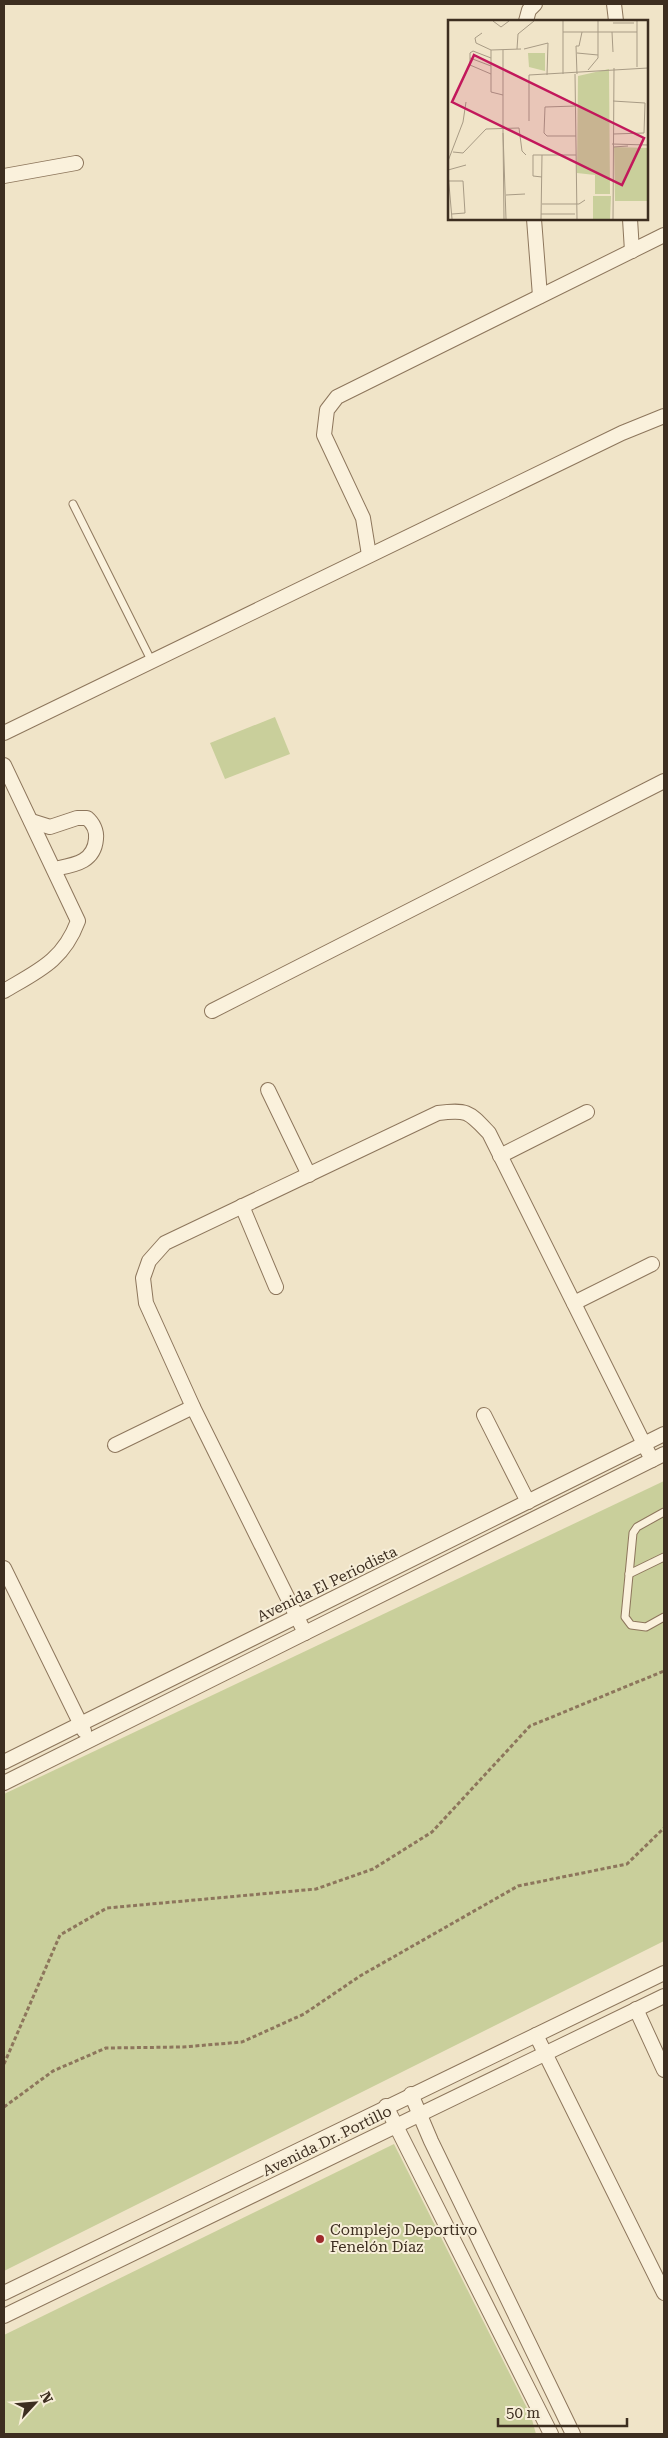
<svg xmlns="http://www.w3.org/2000/svg" width="668" height="2438" font-family="'Roboto Serif',serif">
<style>
.park{fill:#c9cf9b}
.lines{fill:none;stroke-linecap:round;stroke-linejoin:round}
.service-casing{stroke:#8d765c;stroke-width:9}
.minor-casing{stroke:#8d765c;stroke-width:16}
.path{stroke:#8d765c;stroke-width:3;stroke-dasharray:4 2.5;stroke-linecap:butt}
.service{stroke:#faf1dc;stroke-width:7}
.minor{stroke:#faf1dc;stroke-width:14}
.poi-dot{fill:#9e2a2b;stroke:#f7eed8;stroke-width:2}
.labels{text-anchor:middle;dominant-baseline:central;stroke-width:4;stroke-linejoin:round;paint-order:stroke}
.street-label{font-size:15px;fill:#3d2e20;stroke:#f7eed8}
.poi-label{font-size:15px;fill:#3d2e20;stroke:#f7eed8;text-anchor:start}
.inset-road{fill:none;stroke:#a89b85;stroke-width:1}
.view{fill:#c2185b;fill-opacity:0.15;stroke:#c2185b;stroke-width:2.5}
.inset-edge{fill:none;stroke:#3d2e20;stroke-width:2.5}
</style>
<rect width="100%" height="100%" fill="#f0e4c8"/>
<g class="park">
<path d="M 275,717 L 290,754 L 225,779 L 210,743 Z"/>
<path d="M 664,1481 L 664,1941 L 4,2271 L 4,1794 Z"/>
<path d="M 394,2144 L 531,2416 L 536,2434 L 4,2434 L 4,2335 Z"/>
</g>
<g class="lines">
<g class="service-casing">
<g id="service">
<path d="M 73,504 L 151,660"/>
<path d="M 664,1512 L 637,1527 L 633,1533 L 625,1617 L 631,1625 L 646,1627 L 664,1617"/>
<path d="M 629,1574 L 664,1557"/>
</g>
</g>
<g class="minor-casing">
<g id="minor">
<path d="M 614,4 L 616,21"/>
<path d="M 526,21 L 529,10 L 535,4"/>
<path d="M 4,176 L 76,163"/>
<path d="M 534,219 L 540,296"/>
<path d="M 630,219 L 632,251"/>
<path d="M 369,555 L 363,518 L 324,435 L 327,410 L 337,397 L 664,235"/>
<path d="M 4,733 L 622,433 L 664,416"/>
<path d="M 4,765 L 78,921 C 63,961 38,971 4,991"/>
<path d="M 31,821 L 50,827 L 77,818 L 87,818 C 93,823 97,831 96,839 C 94,863 73,865 54,869"/>
<path d="M 212,1011 L 664,781"/>
<path d="M 268,1090 L 309,1175"/>
<path d="M 500,1156 L 587,1112"/>
<path d="M 242,1206 L 276,1287"/>
<path d="M 574,1303 L 652,1264"/>
<path d="M 484,1415 L 528,1502"/>
<path d="M 115,1445 L 193,1407"/>
<path d="M 4,1568 L 84,1731"/>
<path d="M 305,1633 L 193,1407 L 146,1303 L 143,1278 L 149,1261 L 165,1243 L 438,1113 C 468,1109 469,1112 489,1133 L 652,1460"/>
<path d="M 4,1762 L 664,1434"/>
<path d="M 4,1783 L 664,1454"/>
<path d="M 636,2009 L 664,2070"/>
<path d="M 536,2035 L 664,2293"/>
<path d="M 411,2094 L 431,2141 L 573,2434"/>
<path d="M 386,2106 L 551,2434"/>
<path d="M 4,2293 L 664,1973"/>
<path d="M 4,2316 L 664,1996"/>
</g>
</g>
<g class="path">
<path d="M 4,2064 L 60,1935 L 107,1908 L 316,1889 L 373,1869 L 432,1832 L 530,1726 L 664,1671"/>
<path d="M 4,2107 L 53,2071 L 106,2048 L 183,2047 L 242,2042 L 304,2014 L 360,1976 L 518,1886 L 627,1864 L 664,1828"/>
</g>
<use href="#service" class="service"/>
<use href="#minor" class="minor"/>
</g>
<circle class="poi-dot" cx="320" cy="2239" r="5"/>
<g class="labels">
<g class="street-label">
<text transform="translate(327 1584) rotate(-26)">Avenida El Periodista</text>
<text transform="translate(327 2141) rotate(-26)">Avenida Dr. Portillo</text>
</g>
<g class="poi-label">
<text x="330" y="2230">Complejo Deportivo<tspan x="330" dy="17">Fenelón Díaz</tspan></text>
</g>
</g>
<g transform="translate(448 20)">
<rect width="200" height="200" fill="#f0e4c8"/>
<path d="M 80,33 L 97,33 L 97,51 L 81,47 ZM 161,49 L 162,174 L 147,174 L 147,155 L 129,153 L 130,56 ZM 166,127 L 200,128 L 200,181 L 167,181 ZM 145,176 L 163,176 L 162,199 L 145,199 Z" fill="#c9cf9b"/>
<path class="inset-road" d="M 45,1 L 53,7 L 61,1M 189,1 L 189,47M 165,3 L 186,3M 115,12 L 189,12M 164,12 L 165,32M 34,13 L 27,18 L 28,23 L 43,30 L 73,29M 69,29 L 70,14 L 86,1M 76,29 L 100,23 L 99,55M 43,30 L 43,72 L 55,75M 129,33 L 150,35M 22,38 L 43,46M 43,38 L 25,31 L 22,33 L 22,45 L 43,54M 140,50 L 150,38 L 150,1M 115,54 L 115,1M 127,54 L 129,199M 129,54 L 128,26 L 131,26 L 134,12M 165,81 L 197,83 L 196,113 L 165,114M 128,86 L 97,87 L 96,113 L 99,116 L 128,116M 81,101 L 81,55 L 200,48M 55,113 L 55,30M 164,124 L 200,125M 165,127 L 180,126M 5,132 L 15,133 L 38,109 L 71,108 L 74,131 L 78,135M 0,141 L 15,102 L 18,82M 0,150 L 18,145M 0,153 L 4,199M 94,157 L 85,156 L 85,135 L 128,135M 0,161 L 15,161 L 17,193 L 4,194M 58,175 L 77,174M 94,184 L 131,184 L 137,180M 93,194 L 127,194M 56,199 L 55,113 L 58,199M 93,199 L 94,135M 165,199 L 166,48"/>
<path class="view" d="M 26,35 L 196,118 L 174,165 L 4,82 Z"/>
<rect width="200" height="200" class="inset-edge"/>
</g>
<rect width="668" height="2438" fill="none" stroke="#3d2e20" stroke-width="10"/>
<g transform="translate(35 2403) rotate(64)" stroke="#f7eed8" stroke-width="4" paint-order="stroke">
<path d="M0-4L9 19L0 12L-9 19Z" fill="#3d2e20"/>
<text y="-8" font-size="14" font-weight="bold" text-anchor="middle" fill="#3d2e20">N</text>
</g>
<path d="M498 2418v8h129v-8" fill="none" stroke="#3d2e20" stroke-width="2.5"/>
<text x="506" y="2418" font-size="15" fill="#3d2e20" stroke="#f7eed8" stroke-width="4" paint-order="stroke">50 m</text>
</svg>
